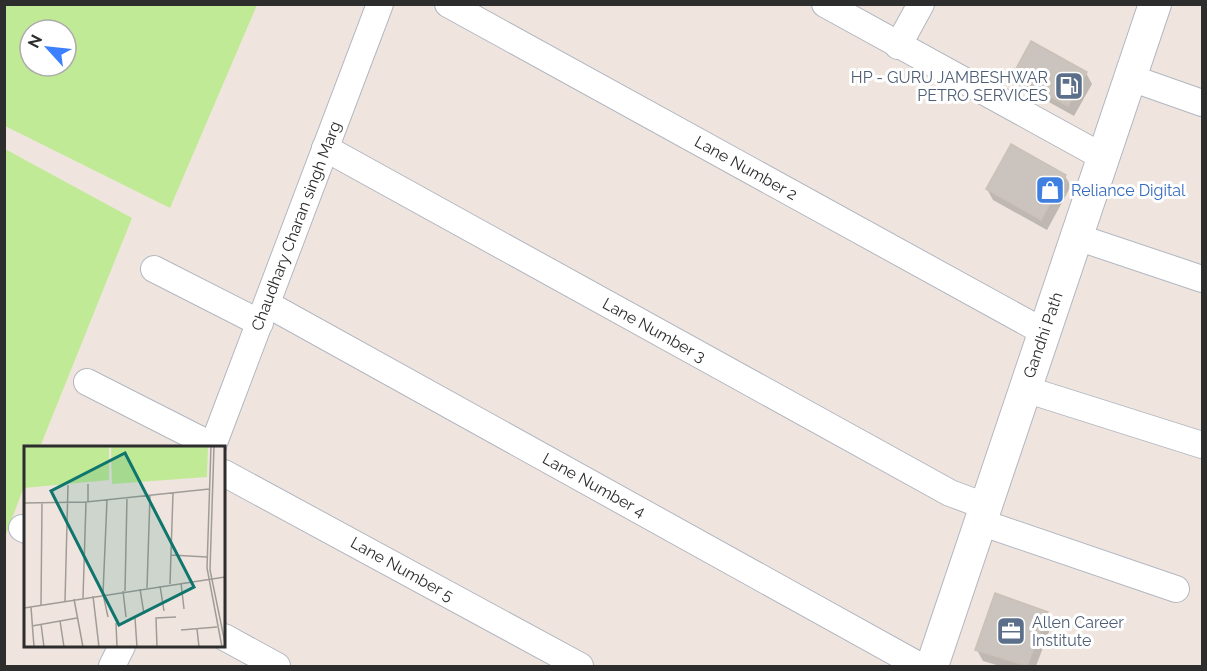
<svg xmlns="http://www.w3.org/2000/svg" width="1207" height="671" font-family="Raleway,sans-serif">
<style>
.green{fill:#c1ea97;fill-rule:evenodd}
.shadow{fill:#0003}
.building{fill:#cbc3bd;stroke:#cbc1b7;stroke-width:1.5}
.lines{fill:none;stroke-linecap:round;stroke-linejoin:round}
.minor-casing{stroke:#b2b7c1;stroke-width:28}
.tertiary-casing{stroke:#b2b7c1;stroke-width:34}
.minor{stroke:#fff;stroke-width:26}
.tertiary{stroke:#fff;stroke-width:32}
.labels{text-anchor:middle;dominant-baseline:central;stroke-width:6;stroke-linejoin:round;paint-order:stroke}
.service-label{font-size:16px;fill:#4e5e75;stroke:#fff;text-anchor:end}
.street-label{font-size:16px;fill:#2d2d2d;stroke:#fff}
.shop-label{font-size:16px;fill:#366cbe;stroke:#fff;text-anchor:start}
.inset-road{fill:none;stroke:#a19b97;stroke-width:1.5}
.view{fill:#0f766e;fill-opacity:0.15;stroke:#0f766e;stroke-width:3}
.inset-edge{fill:none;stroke:#2d2d2d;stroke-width:3}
</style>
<rect width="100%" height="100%" fill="#efe5de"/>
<g class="green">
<path d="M 4,5 L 257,5 L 170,208 L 5,126 ZM 30,30 L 66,30 L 66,66 L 30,66 Z"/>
<path d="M 5,149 L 132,218 L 40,447 L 26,448 L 25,484 L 5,537 Z"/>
</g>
<g class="shadow">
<path d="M 1086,73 L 1092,84 L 1074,116 L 1020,86 L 1014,76 Z"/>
<path d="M 1065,176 L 1071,186 L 1047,230 L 993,200 L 987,189 Z"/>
<path d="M 1046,614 L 1052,624 L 1036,666 L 1000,666 L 983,661 L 977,650 Z"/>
</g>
<g class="building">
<path d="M 1031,41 L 1087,72 L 1068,106 L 1012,76 Z"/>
<path d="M 1011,144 L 1066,175 L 1041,220 L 986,189 Z"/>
<path d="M 995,593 L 1048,612 L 1027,666 L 975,650 Z"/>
</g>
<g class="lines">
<g class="minor-casing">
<g id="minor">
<path d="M 448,4 L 1044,332"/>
<path d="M 825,4 L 1103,157"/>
<path d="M 898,46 L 921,4"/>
<path d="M 1131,78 L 1202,103"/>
<path d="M 325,148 L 950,493 L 985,506"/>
<path d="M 1077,237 L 1202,279"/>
<path d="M 154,269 L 260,323"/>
<path d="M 267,304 L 920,666"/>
<path d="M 87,382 L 213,446"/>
<path d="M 1025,389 L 1202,445"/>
<path d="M 212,448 L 380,4"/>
<path d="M 224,473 L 580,666"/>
<path d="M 980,522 L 1176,589"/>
<path d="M 22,528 L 26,530"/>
<path d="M 224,637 L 277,666"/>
<path d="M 112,666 L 122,646"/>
</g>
</g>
<g class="tertiary-casing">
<path id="tertiary" d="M 932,666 L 1155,4"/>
</g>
<use href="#minor" class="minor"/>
<use href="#tertiary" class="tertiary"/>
</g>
<defs>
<g id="fuel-square" transform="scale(1.5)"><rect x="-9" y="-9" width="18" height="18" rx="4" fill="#5c6f8a" stroke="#fff"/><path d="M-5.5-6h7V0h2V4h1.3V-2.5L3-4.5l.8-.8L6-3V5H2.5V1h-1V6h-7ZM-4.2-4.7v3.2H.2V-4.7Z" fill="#fff"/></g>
<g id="shop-square" transform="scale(1.5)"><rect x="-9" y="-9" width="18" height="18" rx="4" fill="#3f7fe0" stroke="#fff"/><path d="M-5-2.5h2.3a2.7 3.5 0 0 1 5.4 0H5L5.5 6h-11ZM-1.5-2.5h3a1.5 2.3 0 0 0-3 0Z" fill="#fff"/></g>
<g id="office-square" transform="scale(1.5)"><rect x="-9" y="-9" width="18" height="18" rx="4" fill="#5c6f8a" stroke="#fff"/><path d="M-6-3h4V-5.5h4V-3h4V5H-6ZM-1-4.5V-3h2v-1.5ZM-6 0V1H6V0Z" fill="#fff"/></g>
</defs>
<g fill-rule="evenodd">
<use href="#fuel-square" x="1069" y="86"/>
<use href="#shop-square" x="1050" y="190"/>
<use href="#office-square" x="1011" y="631"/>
</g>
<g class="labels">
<g class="service-label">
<text x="1048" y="77">HP - GURU JAMBESHWAR<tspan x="1048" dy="18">PETRO SERVICES</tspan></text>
<text x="1032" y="622" text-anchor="start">Allen Career<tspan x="1032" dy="18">Institute</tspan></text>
</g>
<g class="street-label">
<text transform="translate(746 168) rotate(29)">Lane Number 2</text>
<text transform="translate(296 226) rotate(-69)">Chaudhary Charan singh Marg</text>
<text transform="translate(654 330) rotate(29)">Lane Number 3</text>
<text transform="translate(1043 335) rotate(-71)">Gandhi Path</text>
<text transform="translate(594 485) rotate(29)">Lane Number 4</text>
<text transform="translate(402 569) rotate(29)">Lane Number 5</text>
</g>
<g class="shop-label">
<text x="1071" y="190">Reliance Digital</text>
</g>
</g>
<g transform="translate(24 446)">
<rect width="201" height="201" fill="#efe5de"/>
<path d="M 0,0 L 85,0 L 85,34 L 0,42 ZM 87,0 L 184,0 L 183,31 L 88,38 Z" fill="#c1ea97"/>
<path class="inset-road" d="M 187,0 L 183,122 L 198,201M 190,0 L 186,124 L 201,197M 64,38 L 64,56M 83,54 L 79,148 L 84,171M 0,57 L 62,56 L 185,43M 147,109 L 183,111M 157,137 L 160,163M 146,138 L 149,47M 136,140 L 140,165M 123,142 L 126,49M 116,143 L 120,168M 99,145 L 102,171M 101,145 L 103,51M 69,150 L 75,201M 59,152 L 62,56M 50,153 L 59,201M 41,155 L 44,39M 17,159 L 18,57M 7,161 L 10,201M 0,162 L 201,131M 111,172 L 113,201M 36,175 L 40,201M 92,177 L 93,201M 17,178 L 20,201M 8,180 L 53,172M 173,183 L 175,201M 157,184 L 193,181M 133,201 L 132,172 L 152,171"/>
<path class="view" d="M 101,7 L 170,141 L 95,179 L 27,45 Z"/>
<rect width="201" height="201" class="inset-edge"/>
</g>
<rect width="1207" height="671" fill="none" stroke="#2d2d2d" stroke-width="12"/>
<g transform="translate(48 48) rotate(297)"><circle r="28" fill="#ffffff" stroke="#ababab" stroke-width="1.5"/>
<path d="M0-4.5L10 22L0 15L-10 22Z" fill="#3c80ff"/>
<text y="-9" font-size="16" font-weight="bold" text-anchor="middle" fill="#2d2d2d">N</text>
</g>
</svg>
